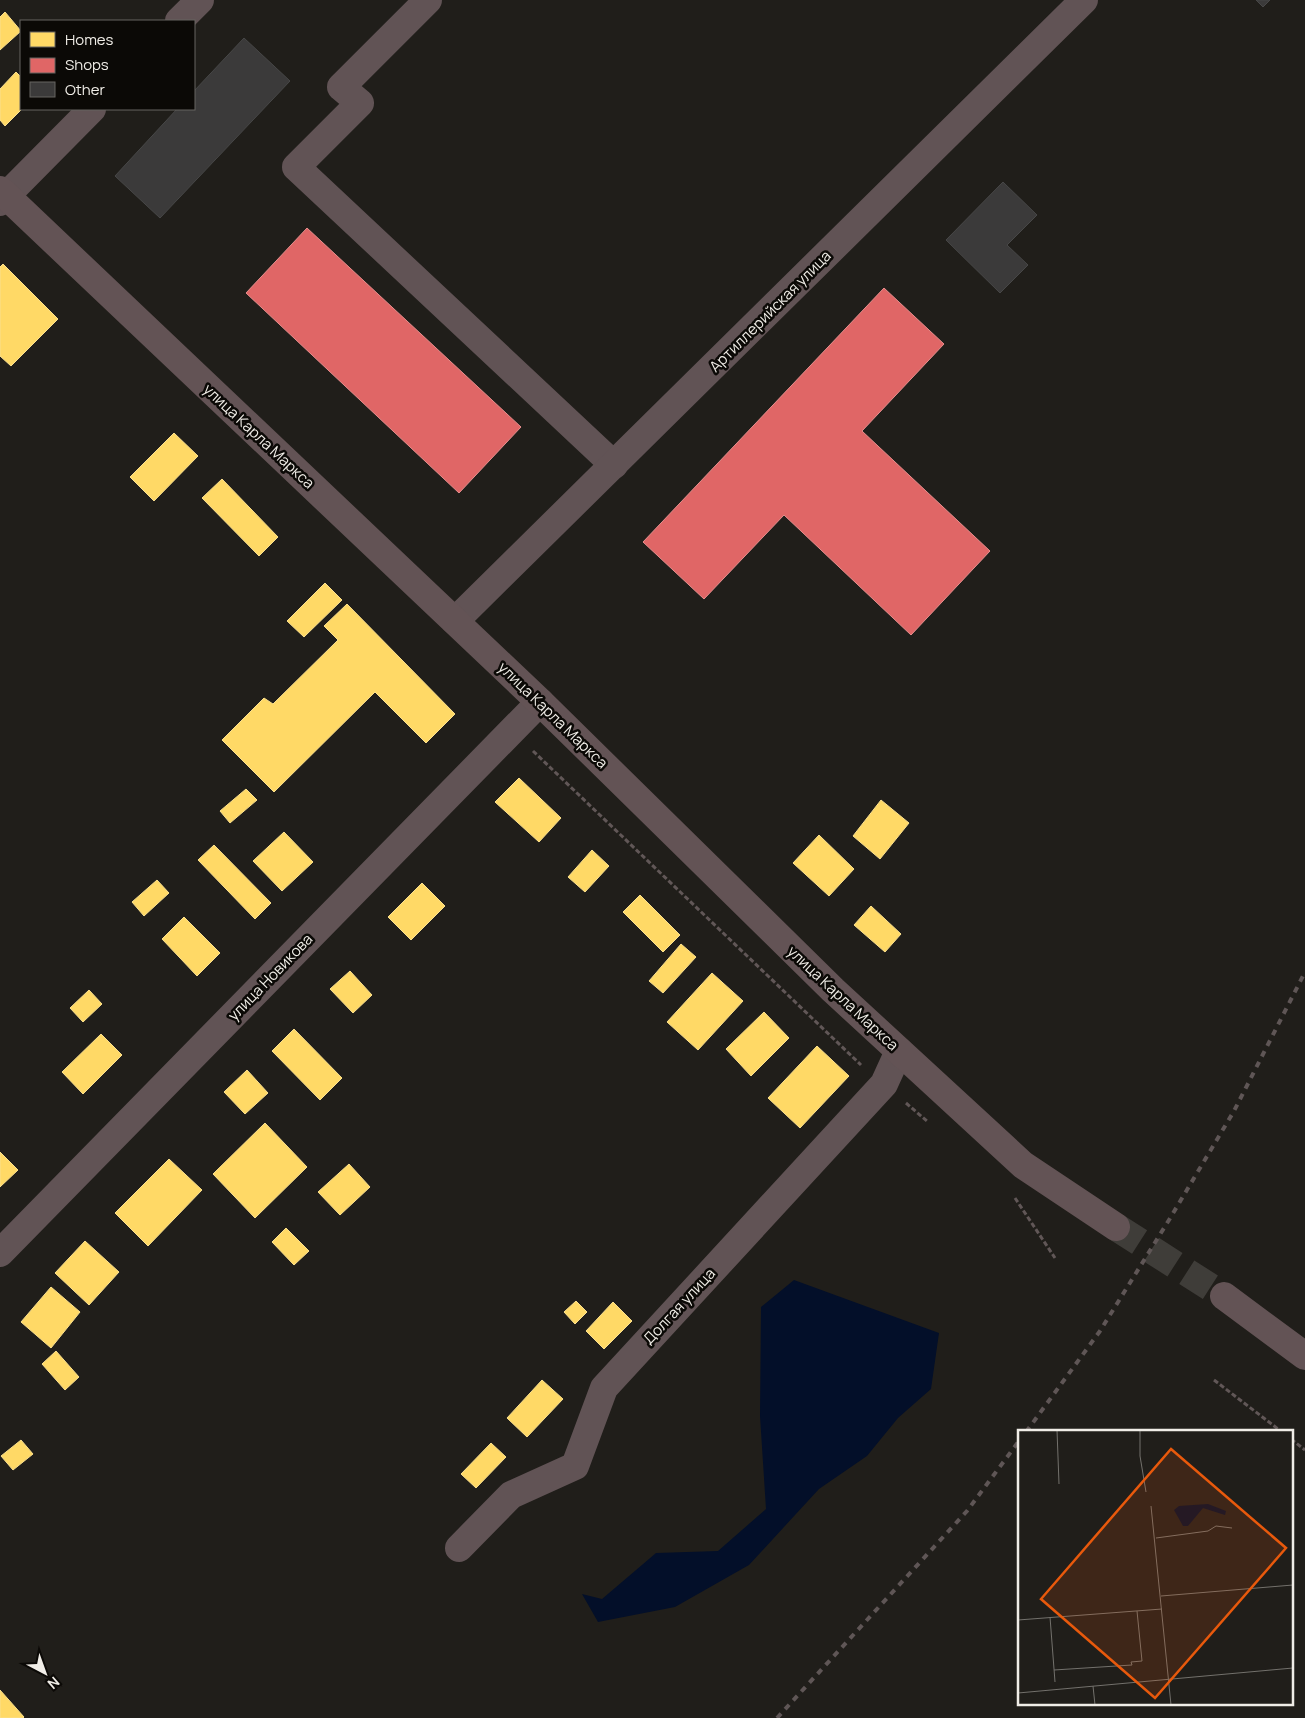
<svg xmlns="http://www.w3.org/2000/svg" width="1305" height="1718" font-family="Manrope,sans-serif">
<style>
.water{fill:#030f29}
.homes{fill:#ffd966;stroke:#fadf8d}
.shops{fill:#e06666;stroke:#e58e8d}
.building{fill:#3b3a3a;stroke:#474747}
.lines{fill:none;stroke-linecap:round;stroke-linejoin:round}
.major-tunnel{stroke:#3f3d39;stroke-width:28;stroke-dasharray:28 14;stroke-linecap:butt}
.path{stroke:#615757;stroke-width:3;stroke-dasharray:5 2.5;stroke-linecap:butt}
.minor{stroke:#615355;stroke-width:28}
.major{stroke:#635355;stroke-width:28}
.rail{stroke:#5f5656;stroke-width:4;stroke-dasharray:6 6;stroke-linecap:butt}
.labels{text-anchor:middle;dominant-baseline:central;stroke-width:5;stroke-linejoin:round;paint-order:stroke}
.street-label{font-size:15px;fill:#f0ede7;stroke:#0b0906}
.inset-road{fill:none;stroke:#73716c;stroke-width:1}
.view{fill:#e8590c;fill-opacity:0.15;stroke:#e8590c;stroke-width:2.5}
.inset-edge{fill:none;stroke:#f0ede7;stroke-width:2.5}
</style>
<rect width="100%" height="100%" fill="#201e1a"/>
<path class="water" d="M 794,1280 L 939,1333 L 931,1389 L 898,1418 L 867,1456 L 819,1489 L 749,1565 L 675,1607 L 598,1622 L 582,1594 L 602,1599 L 656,1553 L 718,1551 L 766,1509 L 760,1416 L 761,1307 Z"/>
<g class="homes">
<path d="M 5,12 L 21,31 L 0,50 L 0,17 Z"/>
<path d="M 16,72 L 21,77 L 22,109 L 5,126 L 0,120 L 0,89 Z"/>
<path d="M 3,264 L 58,319 L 11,366 L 0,356 L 0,267 Z"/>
<path d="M 174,433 L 198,456 L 154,501 L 130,477 Z"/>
<path d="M 222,479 L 278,537 L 259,556 L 202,498 Z"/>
<path d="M 325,583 L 342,600 L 304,637 L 287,621 Z"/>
<path d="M 347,604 L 455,714 L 426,743 L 375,692 L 274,792 L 222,740 L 264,698 L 273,704 L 338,640 L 324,626 Z"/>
<path d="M 519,778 L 561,818 L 539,842 L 495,802 Z"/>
<path d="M 246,789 L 257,800 L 230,823 L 220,811 Z"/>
<path d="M 881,800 L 909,823 L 880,859 L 853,836 Z"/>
<path d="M 284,832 L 313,862 L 282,891 L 253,861 Z"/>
<path d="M 819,835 L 854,869 L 829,896 L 793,863 Z"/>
<path d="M 214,845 L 271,903 L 255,919 L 198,860 Z"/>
<path d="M 592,850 L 609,866 L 585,892 L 568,877 Z"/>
<path d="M 157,880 L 169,893 L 144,916 L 132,902 Z"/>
<path d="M 422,883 L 445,906 L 411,940 L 388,917 Z"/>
<path d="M 640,895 L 680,935 L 663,952 L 623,912 Z"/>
<path d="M 871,906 L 901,934 L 885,952 L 854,925 Z"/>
<path d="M 184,917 L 220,953 L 197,976 L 162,939 Z"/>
<path d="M 681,944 L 696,957 L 663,993 L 649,981 Z"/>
<path d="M 350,971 L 372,995 L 353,1013 L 330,989 Z"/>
<path d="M 712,973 L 743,1001 L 698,1050 L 667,1022 Z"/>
<path d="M 89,990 L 102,1004 L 83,1022 L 70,1008 Z"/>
<path d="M 764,1012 L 789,1038 L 751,1076 L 726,1049 Z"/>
<path d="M 294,1029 L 342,1078 L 320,1100 L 272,1051 Z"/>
<path d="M 101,1034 L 122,1055 L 83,1094 L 62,1072 Z"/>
<path d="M 817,1046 L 849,1076 L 800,1128 L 768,1098 Z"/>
<path d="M 247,1070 L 268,1093 L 245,1114 L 224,1092 Z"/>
<path d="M 265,1123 L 307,1167 L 255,1218 L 213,1174 Z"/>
<path d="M 0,1152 L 18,1170 L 0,1187 Z"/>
<path d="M 169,1159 L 202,1190 L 148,1246 L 115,1213 Z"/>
<path d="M 349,1164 L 370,1187 L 340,1215 L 318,1192 Z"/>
<path d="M 286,1228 L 309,1251 L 294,1265 L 272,1242 Z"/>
<path d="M 85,1241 L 119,1272 L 89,1305 L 55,1273 Z"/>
<path d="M 51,1287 L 80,1312 L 51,1348 L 21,1322 Z"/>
<path d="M 576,1301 L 587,1312 L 575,1324 L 564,1312 Z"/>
<path d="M 613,1302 L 632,1321 L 604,1349 L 586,1331 Z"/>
<path d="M 56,1351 L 79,1377 L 65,1390 L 42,1364 Z"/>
<path d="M 542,1380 L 563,1399 L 527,1437 L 507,1418 Z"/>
<path d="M 21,1440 L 33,1454 L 13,1470 L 1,1456 Z"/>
<path d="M 491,1443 L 506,1457 L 476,1488 L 461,1474 Z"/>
<path d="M 0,1690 L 24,1717 L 23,1718 L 0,1718 Z"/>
</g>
<g class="shops">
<path d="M 307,228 L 521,427 L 459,493 L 246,293 Z"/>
<path d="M 884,288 L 944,344 L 862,431 L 990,551 L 911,635 L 784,515 L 704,599 L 643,542 Z"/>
</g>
<g class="building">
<path d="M 1256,0 L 1270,0 L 1263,7 Z"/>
<path d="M 244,38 L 290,81 L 160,218 L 115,176 L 177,109 L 194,109 L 194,91 Z"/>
<path d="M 1003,182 L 1037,215 L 1007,245 L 1028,265 L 1000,293 L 946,240 Z"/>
</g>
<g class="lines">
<path class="major-tunnel" d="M 1116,1227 L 1224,1296"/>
<g class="path">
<path d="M 533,751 L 861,1065"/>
<path d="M 906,1103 L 928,1122"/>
<path d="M 1015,1198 L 1055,1258"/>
<path d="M 1214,1380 L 1282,1432"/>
<path d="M 1291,1439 L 1305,1450"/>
</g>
<g class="minor">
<path d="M 428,0 L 341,87 L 360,103 L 296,167 L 614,465"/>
<path d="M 179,21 L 200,0"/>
<path d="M 0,202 L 92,109"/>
<path d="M 455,621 L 1084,0"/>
<path d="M 0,1253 L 540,702"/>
<path d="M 459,1548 L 511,1495 L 575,1466 L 604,1388 L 884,1084 L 899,1051"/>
</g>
<g class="major">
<path d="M 0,190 L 540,702 L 833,990 L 1023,1165 L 1116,1227"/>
<path d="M 1224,1296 L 1305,1356"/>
</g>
<g class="rail">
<path d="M 1026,1432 L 1100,1331 L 1169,1220 L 1234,1111 L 1305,972"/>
<path d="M 777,1718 L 967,1511 L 1019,1441"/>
</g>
</g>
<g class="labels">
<g class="street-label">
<text transform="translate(770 311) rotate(-45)">Артиллерийская улица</text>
<text transform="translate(259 436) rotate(43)">улица Карла Маркса</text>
<text transform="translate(553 715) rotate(44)">улица Карла Маркса</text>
<text transform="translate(270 977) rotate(-46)">улица Новикова</text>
<text transform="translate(843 998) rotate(43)">улица Карла Маркса</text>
<text transform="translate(679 1306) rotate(-47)">Долгая улица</text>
</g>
</g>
<g transform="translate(1018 1430)">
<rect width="275" height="275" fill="#201e1a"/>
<path d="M 190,74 L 208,81 L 207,85 L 185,78 L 170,96 L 165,96 L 156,80 L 161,76 Z" fill="#030f29"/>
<path class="inset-road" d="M 39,0 L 41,54M 122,0 L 122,26 L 128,62M 133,76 L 153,275M 138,108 L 190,101 L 198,96 L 214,98M 143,166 L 275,155M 32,187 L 37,252M 0,190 L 144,179M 36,240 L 114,235 L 113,232 L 124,231 L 119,181M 75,256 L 77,275M 0,263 L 275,238"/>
<path class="view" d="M 153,19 L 268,118 L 137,268 L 23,169 Z"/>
<rect width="275" height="275" class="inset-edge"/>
</g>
<rect x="20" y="20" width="175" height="90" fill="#0b0906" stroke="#676460"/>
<rect x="30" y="32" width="25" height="15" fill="#ffd966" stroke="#676460"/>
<text x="65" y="45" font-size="15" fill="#f0ede7">Homes</text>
<rect x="30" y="58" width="25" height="15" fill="#e06666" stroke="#676460"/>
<text x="65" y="70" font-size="15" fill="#f0ede7">Shops</text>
<rect x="30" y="82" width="25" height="15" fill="#3b3a3a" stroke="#676460"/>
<text x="65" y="95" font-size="15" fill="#f0ede7">Other</text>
<g transform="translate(45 1673) rotate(139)" stroke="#0b0906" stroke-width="4" paint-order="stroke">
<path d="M0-4L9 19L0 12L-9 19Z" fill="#f0ede7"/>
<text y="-8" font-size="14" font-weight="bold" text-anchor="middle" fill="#f0ede7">N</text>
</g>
</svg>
